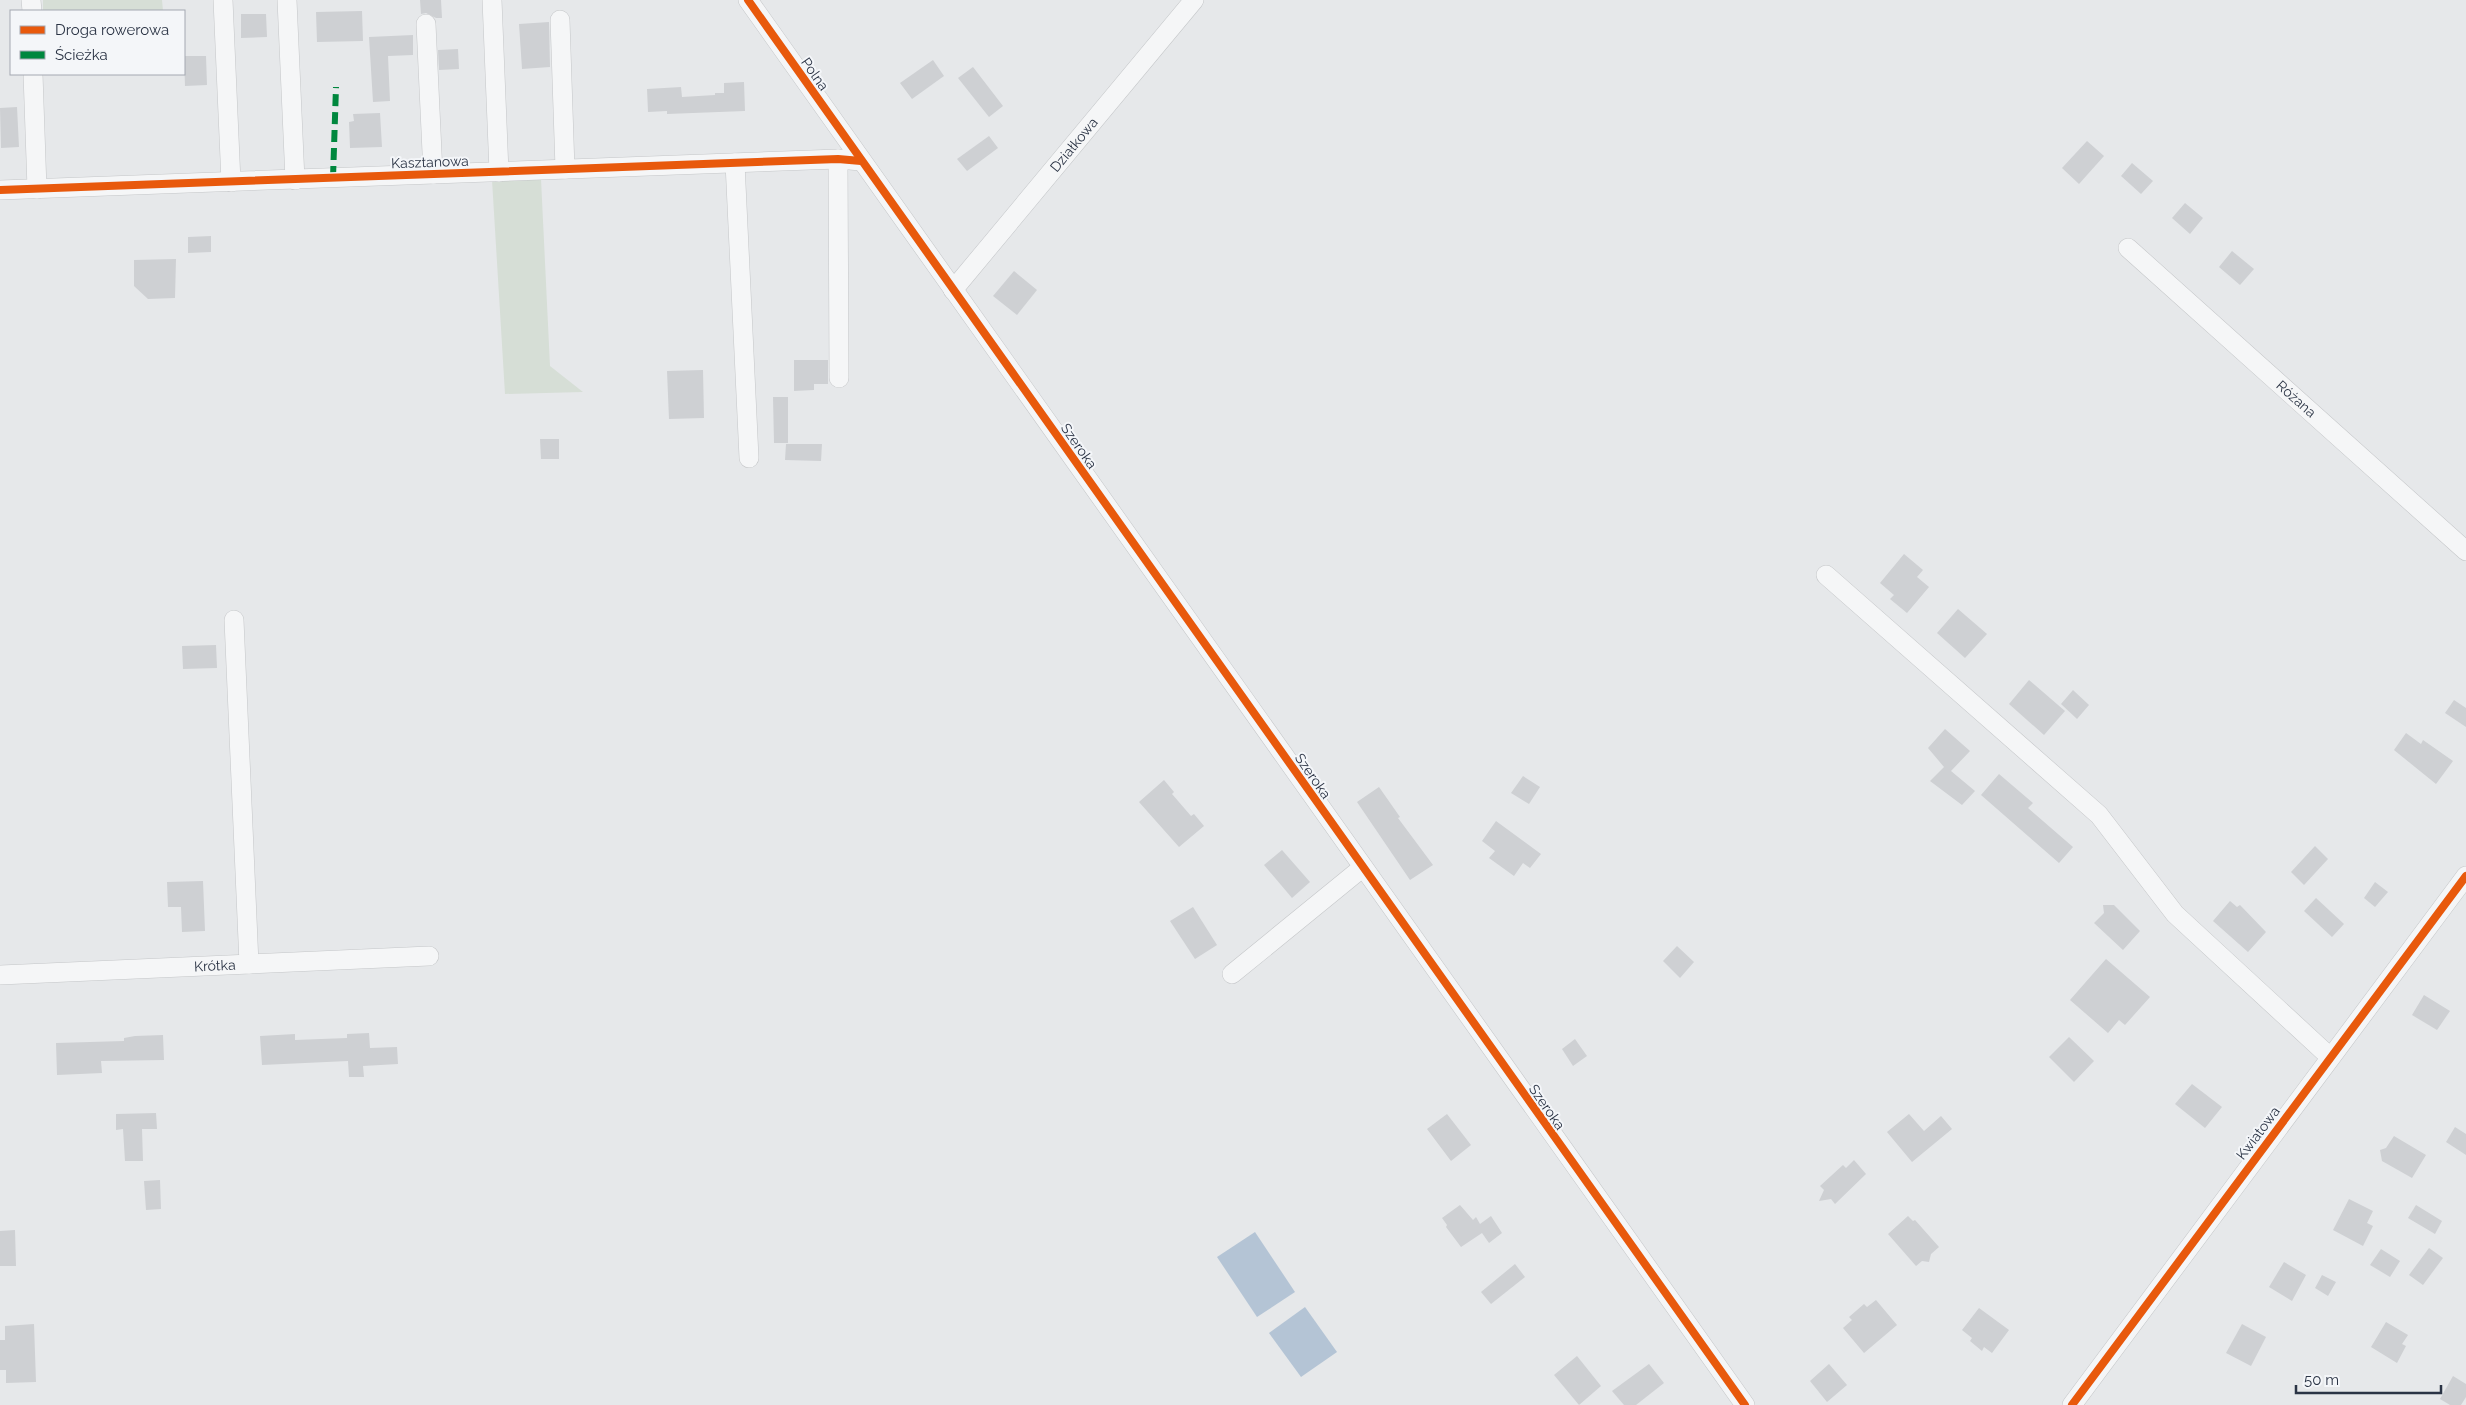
<svg xmlns="http://www.w3.org/2000/svg" width="2466" height="1405" font-family="Raleway,sans-serif">
<style>
.green{fill:#d6ded6}
.water{fill:#b4c4d5}
.building{fill:#ced0d3}
.lines{fill:none;stroke-linecap:round;stroke-linejoin:round}
.minor-casing{stroke:#c4c6c8;stroke-width:20}
.minor{stroke:#f5f6f7;stroke-width:19}
.quiet{stroke:#00873e;stroke-width:6;stroke-dasharray:12 6;stroke-linecap:butt}
.cycleway-casing{stroke:#f4f6f9;stroke-width:11}
.cycleway{stroke:#e8590c;stroke-width:8}
.labels{text-anchor:middle;dominant-baseline:central;stroke-width:4;stroke-linejoin:round;paint-order:stroke}
.street-label{font-size:14px;fill:#2b3445;stroke:#f4f6f9}
</style>
<rect width="100%" height="100%" fill="#e6e8ea"/>
<g class="green">
<path d="M 43,0 L 162,0 L 163,11 L 43,11 Z"/>
<path d="M 541,179 L 550,366 L 583,392 L 505,394 L 492,180 Z"/>
</g>
<g class="water">
<path d="M 1255,1232 L 1295,1292 L 1257,1317 L 1217,1257 Z"/>
<path d="M 1305,1307 L 1337,1352 L 1301,1377 L 1269,1333 Z"/>
</g>
<g class="building">
<path d="M 420,0 L 441,0 L 442,18 L 436,18 L 426,13 L 421,14 Z"/>
<path d="M 362,11 L 363,41 L 317,42 L 316,12 Z"/>
<path d="M 241,14 L 266,14 L 267,37 L 241,38 Z"/>
<path d="M 549,22 L 550,67 L 522,69 L 519,24 Z"/>
<path d="M 413,35 L 413,55 L 388,56 L 390,101 L 373,102 L 369,37 Z"/>
<path d="M 458,49 L 459,69 L 439,70 L 438,50 Z"/>
<path d="M 184,56 L 206,56 L 207,85 L 185,86 Z"/>
<path d="M 933,60 L 944,76 L 912,99 L 900,83 Z"/>
<path d="M 973,67 L 1003,106 L 989,117 L 958,78 Z"/>
<path d="M 744,82 L 745,111 L 667,114 L 667,111 L 648,112 L 647,89 L 681,87 L 682,97 L 715,95 L 715,93 L 724,93 L 724,83 Z"/>
<path d="M 17,107 L 19,147 L 1,148 L 0,108 Z"/>
<path d="M 380,113 L 382,147 L 350,148 L 349,122 L 354,121 L 353,114 Z"/>
<path d="M 989,136 L 998,148 L 967,171 L 957,159 Z"/>
<path d="M 2087,141 L 2104,156 L 2079,184 L 2062,168 Z"/>
<path d="M 2132,163 L 2153,181 L 2141,194 L 2121,176 Z"/>
<path d="M 2185,203 L 2203,218 L 2190,234 L 2172,218 Z"/>
<path d="M 211,236 L 211,252 L 188,253 L 188,237 Z"/>
<path d="M 2232,251 L 2254,269 L 2240,285 L 2219,267 Z"/>
<path d="M 176,259 L 175,298 L 148,299 L 134,286 L 134,260 Z"/>
<path d="M 1014,271 L 1037,290 L 1017,315 L 993,296 Z"/>
<path d="M 794,360 L 828,360 L 828,384 L 814,384 L 814,390 L 794,391 Z"/>
<path d="M 703,370 L 704,418 L 669,419 L 667,371 Z"/>
<path d="M 773,397 L 788,397 L 788,443 L 774,443 Z"/>
<path d="M 540,439 L 559,439 L 559,459 L 541,459 Z"/>
<path d="M 786,444 L 822,444 L 821,461 L 785,460 Z"/>
<path d="M 1904,554 L 1923,570 L 1917,577 L 1929,587 L 1907,613 L 1890,599 L 1894,595 L 1880,583 Z"/>
<path d="M 1958,609 L 1987,634 L 1965,658 L 1937,633 Z"/>
<path d="M 216,645 L 217,668 L 183,669 L 182,646 Z"/>
<path d="M 2029,680 L 2065,711 L 2044,735 L 2009,704 Z"/>
<path d="M 2073,690 L 2089,705 L 2077,719 L 2061,704 Z"/>
<path d="M 2454,700 L 2466,708 L 2466,727 L 2445,713 Z"/>
<path d="M 1945,729 L 1970,751 L 1951,771 L 1975,791 L 1962,805 L 1930,781 L 1944,767 L 1928,748 Z"/>
<path d="M 2406,733 L 2421,744 L 2423,740 L 2453,761 L 2436,784 L 2394,750 Z"/>
<path d="M 1999,774 L 2033,803 L 2028,808 L 2073,847 L 2059,863 L 1981,795 Z"/>
<path d="M 1523,776 L 1540,787 L 1529,804 L 1511,793 Z"/>
<path d="M 1164,780 L 1174,792 L 1172,794 L 1191,816 L 1194,814 L 1204,826 L 1179,847 L 1139,802 Z"/>
<path d="M 1379,787 L 1400,817 L 1398,818 L 1433,865 L 1410,880 L 1357,802 Z"/>
<path d="M 1496,821 L 1541,854 L 1530,868 L 1523,863 L 1514,876 L 1489,858 L 1495,851 L 1482,841 Z"/>
<path d="M 2315,846 L 2328,859 L 2304,885 L 2291,872 Z"/>
<path d="M 1282,850 L 1310,882 L 1292,898 L 1264,865 Z"/>
<path d="M 203,881 L 205,931 L 182,932 L 181,907 L 168,907 L 167,882 Z"/>
<path d="M 2375,882 L 2388,892 L 2375,907 L 2364,898 Z"/>
<path d="M 2316,898 L 2344,924 L 2332,937 L 2304,911 Z"/>
<path d="M 2230,901 L 2237,907 L 2240,905 L 2266,932 L 2248,952 L 2213,921 Z"/>
<path d="M 2103,905 L 2114,905 L 2140,931 L 2123,950 L 2094,923 L 2104,913 Z"/>
<path d="M 1193,907 L 1217,945 L 1195,959 L 1170,921 Z"/>
<path d="M 1677,946 L 1694,962 L 1680,978 L 1663,961 Z"/>
<path d="M 2106,959 L 2150,997 L 2125,1025 L 2119,1020 L 2108,1033 L 2070,1000 Z"/>
<path d="M 2424,995 L 2450,1011 L 2437,1030 L 2412,1015 Z"/>
<path d="M 369,1033 L 370,1048 L 397,1047 L 398,1064 L 363,1066 L 364,1077 L 349,1077 L 348,1061 L 262,1065 L 260,1036 L 295,1034 L 295,1040 L 347,1038 L 347,1034 Z"/>
<path d="M 163,1035 L 164,1060 L 101,1061 L 102,1073 L 57,1075 L 56,1043 L 124,1041 L 124,1038 L 135,1036 Z"/>
<path d="M 2069,1037 L 2094,1061 L 2074,1082 L 2049,1057 Z"/>
<path d="M 1575,1039 L 1587,1056 L 1573,1066 L 1562,1049 Z"/>
<path d="M 2192,1084 L 2222,1107 L 2205,1128 L 2175,1104 Z"/>
<path d="M 156,1113 L 157,1129 L 142,1129 L 143,1161 L 125,1161 L 123,1129 L 116,1130 L 116,1114 Z"/>
<path d="M 1447,1114 L 1471,1145 L 1451,1161 L 1427,1129 Z"/>
<path d="M 1909,1114 L 1924,1131 L 1941,1116 L 1952,1129 L 1912,1162 L 1887,1132 Z"/>
<path d="M 2455,1127 L 2466,1134 L 2466,1155 L 2446,1142 Z"/>
<path d="M 2394,1136 L 2426,1155 L 2412,1178 L 2382,1161 L 2380,1150 L 2386,1148 Z"/>
<path d="M 1854,1160 L 1866,1174 L 1835,1204 L 1831,1199 L 1819,1201 L 1824,1190 L 1820,1186 L 1843,1165 L 1846,1168 Z"/>
<path d="M 160,1180 L 161,1209 L 146,1210 L 144,1181 Z"/>
<path d="M 2349,1199 L 2373,1211 L 2367,1223 L 2373,1226 L 2363,1246 L 2333,1230 Z"/>
<path d="M 1460,1205 L 1473,1220 L 1476,1217 L 1480,1224 L 1491,1216 L 1502,1233 L 1489,1243 L 1482,1233 L 1461,1247 L 1446,1227 L 1447,1225 L 1442,1218 Z"/>
<path d="M 2416,1205 L 2442,1221 L 2435,1234 L 2408,1218 Z"/>
<path d="M 1908,1216 L 1913,1221 L 1915,1220 L 1939,1247 L 1931,1254 L 1929,1262 L 1922,1261 L 1916,1266 L 1888,1234 Z"/>
<path d="M 15,1230 L 16,1266 L 0,1266 L 0,1231 Z"/>
<path d="M 2429,1248 L 2443,1258 L 2423,1285 L 2409,1275 Z"/>
<path d="M 2381,1249 L 2400,1261 L 2390,1277 L 2370,1265 Z"/>
<path d="M 2284,1262 L 2306,1275 L 2292,1301 L 2269,1287 Z"/>
<path d="M 1515,1264 L 1525,1277 L 1491,1304 L 1481,1292 Z"/>
<path d="M 2322,1275 L 2336,1282 L 2328,1296 L 2315,1288 Z"/>
<path d="M 1876,1300 L 1897,1325 L 1864,1353 L 1843,1328 L 1852,1320 L 1849,1317 L 1864,1304 L 1867,1307 Z"/>
<path d="M 1979,1308 L 2009,1330 L 1992,1353 L 1984,1347 L 1982,1351 L 1970,1341 L 1972,1338 L 1962,1330 Z"/>
<path d="M 2386,1322 L 2408,1335 L 2402,1344 L 2406,1346 L 2397,1363 L 2371,1347 Z"/>
<path d="M 34,1324 L 36,1382 L 6,1383 L 6,1370 L 0,1370 L 0,1340 L 5,1340 L 5,1326 Z"/>
<path d="M 2242,1324 L 2266,1337 L 2251,1366 L 2226,1353 Z"/>
<path d="M 1577,1356 L 1601,1386 L 1579,1405 L 1554,1375 Z"/>
<path d="M 1649,1364 L 1664,1383 L 1636,1405 L 1624,1405 L 1612,1391 Z"/>
<path d="M 1829,1364 L 1847,1385 L 1827,1402 L 1810,1381 Z"/>
<path d="M 2453,1376 L 2466,1384 L 2466,1397 L 2461,1405 L 2450,1405 L 2440,1399 Z"/>
</g>
<g class="lines">
<g class="minor-casing">
<g id="minor">
<path d="M 31,0 L 32,11"/>
<path d="M 223,0 L 231,182"/>
<path d="M 287,0 L 295,180"/>
<path d="M 492,0 L 499,172"/>
<path d="M 748,0 L 1745,1405"/>
<path d="M 560,20 L 565,169"/>
<path d="M 426,24 L 433,174"/>
<path d="M 33,74 L 37,189"/>
<path d="M 838,159 L 839,378"/>
<path d="M 735,163 L 749,458"/>
<path d="M 0,190 L 838,159 L 861,161"/>
<path id="s1" d="M 2128,248 L 2466,551"/>
<path id="s2" d="M 953,290 L 1194,0"/>
<path d="M 1826,575 L 2099,815 L 2175,914 L 2330,1057"/>
<path d="M 234,620 L 249,964"/>
<path d="M 1232,974 L 1362,868"/>
<path id="s3" d="M 0,975 L 429,956"/>
<path d="M 2072,1405 L 2466,876"/>
</g>
</g>
<use href="#minor" class="minor"/>
<path class="quiet" d="M 333,178 L 336,87"/>
<g class="cycleway-casing">
<g id="cycleway">
<path d="M 748,0 L 1745,1405"/>
<path d="M 0,190 L 838,159 L 861,161"/>
<path d="M 2072,1405 L 2466,876"/>
</g>
</g>
<use href="#cycleway" class="cycleway"/>
</g>
<g class="labels">
<g class="street-label">
<text transform="translate(815 74) rotate(55)">Polna</text>
<text stroke="none"><textPath href="#s2" startOffset="189">Działkowa</textPath></text>
<text transform="translate(430 162) rotate(-2)">Kasztanowa</text>
<text stroke="none"><textPath href="#s1" startOffset="226">Różana</textPath></text>
<text transform="translate(1079 446) rotate(55)">Szeroka</text>
<text transform="translate(1313 776) rotate(55)">Szeroka</text>
<text stroke="none"><textPath href="#s3" startOffset="215">Krótka</textPath></text>
<text transform="translate(1547 1107) rotate(55)">Szeroka</text>
<text transform="translate(2258 1133) rotate(-53)">Kwiatowa</text>
</g>
</g>
<rect x="10" y="10" width="175" height="65" fill="#f4f6f9" stroke="#a4a8b1"/>
<rect x="20" y="26" width="25" height="8" fill="#e8590c" stroke="#a4a8b1"/>
<text x="55" y="35" font-size="15" fill="#2b3445">Droga rowerowa</text>
<rect x="20" y="51" width="25" height="8" fill="#00873e" stroke="#a4a8b1"/>
<text x="55" y="60" font-size="15" fill="#2b3445">Ścieżka</text>
<path d="M2296 1385v8h145v-8" fill="none" stroke="#2b3445" stroke-width="2.5"/>
<text x="2304" y="1385" font-size="15" fill="#2b3445" stroke="#f4f6f9" stroke-width="4" paint-order="stroke">50 m</text>
</svg>
